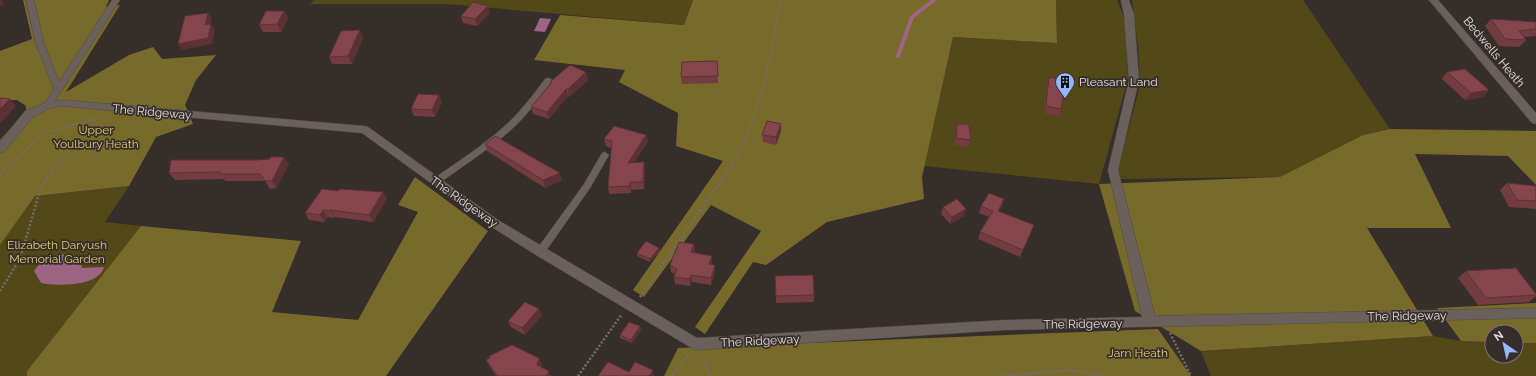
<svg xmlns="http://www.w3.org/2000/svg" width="1536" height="376" font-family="Raleway,sans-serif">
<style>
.green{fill:#524818}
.forest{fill:#776a2b}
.water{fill:#9e6483}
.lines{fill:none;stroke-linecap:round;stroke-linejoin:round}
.stream{stroke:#9e6483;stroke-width:4}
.service-casing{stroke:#514a47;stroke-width:1}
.minor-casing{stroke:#514a47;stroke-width:1}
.path-far1{stroke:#746d6b;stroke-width:2;stroke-dasharray:2 2;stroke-linecap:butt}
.path{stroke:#746d6b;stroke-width:2.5;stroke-dasharray:2 2;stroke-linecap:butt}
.service{fill:#6a615d;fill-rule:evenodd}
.minor{fill:#6a615d;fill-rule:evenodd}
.wall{fill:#723c41}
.shaded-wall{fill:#5c3135}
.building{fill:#84464c;stroke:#5c3135}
.labels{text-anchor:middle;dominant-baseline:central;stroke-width:3.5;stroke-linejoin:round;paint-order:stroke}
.street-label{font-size:12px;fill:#e2dddb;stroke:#362e2b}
.poi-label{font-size:12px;fill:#e2dddb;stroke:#362e2b;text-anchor:start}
.park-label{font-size:12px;fill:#e0cc71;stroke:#362e2b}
</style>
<rect width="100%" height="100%" fill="#362e2b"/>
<g class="green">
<path d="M 314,0 L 693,0 L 684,25 L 447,4 L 310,4 Z"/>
<path d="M 1056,0 L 1117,0 L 1125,20 L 1128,79 L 1099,184 L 924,166 L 953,37 L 1057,43 Z"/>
<path d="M 1132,0 L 1303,0 L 1390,129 L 1363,135 L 1281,177 L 1119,179 L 1118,170 L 1140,85 L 1138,47 Z"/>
<path d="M 129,186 L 105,222 L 141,226 L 27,371 L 27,376 L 0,376 L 0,245 L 35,196 Z"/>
<path d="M 1433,336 L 1461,341 L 1492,342 L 1492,356 L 1516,356 L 1516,343 L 1536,343 L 1536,376 L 1211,376 L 1201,351 Z"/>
</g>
<g class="forest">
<path d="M 23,0 L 109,0 L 106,7 L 120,5 L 66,92 L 129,55 L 153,47 L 162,59 L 216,55 L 196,80 L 185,105 L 193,124 L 156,137 L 129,186 L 35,196 L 0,245 L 0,140 L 26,111 L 26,106 L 17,100 L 0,100 L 0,51 L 32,39 Z"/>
<path d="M 693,0 L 1056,0 L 1057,43 L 953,37 L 922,177 L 924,199 L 827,222 L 766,265 L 753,262 L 705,334 L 695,327 L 761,231 L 711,205 L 644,297 L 633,290 L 723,161 L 676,146 L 678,113 L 619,82 L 625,70 L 534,60 L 560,15 L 684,25 Z"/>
<path d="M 1390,129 L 1536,131 L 1536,185 L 1508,156 L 1415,154 L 1451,228 L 1367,228 L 1433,336 L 1201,351 L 1135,311 L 1099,184 L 1280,177 L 1363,135 Z"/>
<path d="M 415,177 L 488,231 L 386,376 L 27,376 L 27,371 L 141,226 L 301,241 L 272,312 L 358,320 L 418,212 L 398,205 Z"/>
<path d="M 1536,303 L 1536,343 L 1516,343 L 1516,332 L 1492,332 L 1492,342 L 1461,341 L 1437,308 Z"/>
<path d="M 1158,329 L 1191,376 L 664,376 L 678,348 Z"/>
</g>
<g class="water">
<path d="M 540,18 L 551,19 L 545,32 L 534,31 Z"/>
<path d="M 62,254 L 81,263 L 82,268 L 104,267 C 99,287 57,286 41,283 L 34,271 C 41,261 49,257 62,254 Z"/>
</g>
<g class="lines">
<path class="stream" d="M 898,56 L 912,17 L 934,0"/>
<g class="service-casing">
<g id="service">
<path d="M 26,0 L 34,0 L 44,44 L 59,82 L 112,0 L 120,0 L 51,107 L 48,108 L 44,105 L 54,89 L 36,44 Z"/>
<path d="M 548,78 L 551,79 L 552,81 L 551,83 C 539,99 527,115 513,128 C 490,149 463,166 438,184 L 432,184 L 431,182 L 432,180 C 457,162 484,145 507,124 C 521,111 533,95 545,79 Z"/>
<path d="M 605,152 L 609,155 L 590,188 L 543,255 L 540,256 L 537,255 L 535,252 L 537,249 L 584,184 L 602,153 Z"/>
</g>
</g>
<g class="minor-casing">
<g id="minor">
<path d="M 1121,0 L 1129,0 L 1134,15 L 1139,80 L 1118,170 L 1155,316 L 1536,308 L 1536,318 L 1005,330 L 695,350 L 536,255 L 490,226 L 362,133 L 63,106 L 50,108 L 33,117 L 4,152 L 0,153 L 0,142 L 25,111 L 44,103 L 63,100 L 364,126 L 368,127 L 498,220 L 697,338 L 1005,320 L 1142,317 L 1108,170 L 1129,80 L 1124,15 Z"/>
<path d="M 1429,0 L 1438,0 L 1536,113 L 1536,124 L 1532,123 Z"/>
</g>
</g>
<g class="path-far1">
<path d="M 4,170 L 43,133 L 94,119"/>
<path d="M 52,170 L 98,116"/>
<path d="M 728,170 C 762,120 769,58 781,0"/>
</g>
<g class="path">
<path d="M 0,174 L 5,169"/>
<path d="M 0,291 L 20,259 L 40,190 L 53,169"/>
<path d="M 640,297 L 729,169"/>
<path d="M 1170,333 L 1191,376"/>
<path d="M 701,356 L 710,376"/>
<path d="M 578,376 L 622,314"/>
<path d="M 672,376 L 688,354"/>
<path d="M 1000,376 L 1070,370 L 1103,376"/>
</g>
<use href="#service" class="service"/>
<use href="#minor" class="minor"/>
</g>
<g class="wall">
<path d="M 284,11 L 288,18 L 281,32 L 263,32 L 259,25 Z"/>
<path d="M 490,13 L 477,26 L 463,23 L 461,16 Z"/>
<path d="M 1491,19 L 1536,22 L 1536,36 L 1524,37 L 1526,40 L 1519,47 L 1499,46 L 1485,26 Z"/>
<path d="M 363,38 L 352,64 L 332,64 L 329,57 Z"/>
<path d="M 717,61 L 718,83 L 682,84 L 681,77 Z"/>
<path d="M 586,72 L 588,80 L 569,97 L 568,96 L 549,119 L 533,114 L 531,107 L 551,83 L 550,82 Z"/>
<path d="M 1447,72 L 1489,90 L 1483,97 L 1465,100 L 1442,79 Z"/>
<path d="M 1049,77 L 1061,109 L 1059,117 L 1044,113 L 1047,84 Z"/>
<path d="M 439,95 L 442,102 L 435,117 L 414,116 L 411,109 Z"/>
<path d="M 957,124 L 971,140 L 969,147 L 955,145 L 956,131 Z"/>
<path d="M 781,131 L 776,145 L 763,142 L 762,135 Z"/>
<path d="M 646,135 L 648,142 L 634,162 L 645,169 L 644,189 L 631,190 L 631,193 L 609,194 L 608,187 L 611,148 L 606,146 L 604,139 Z"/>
<path d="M 485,144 L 562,180 L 545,188 L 487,151 Z"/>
<path d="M 257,160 L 289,164 L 276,188 L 270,189 L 265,181 L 225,181 L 224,179 L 175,180 L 169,173 Z"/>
<path d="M 1507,183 L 1536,186 L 1536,209 L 1509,207 L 1500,190 Z"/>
<path d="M 338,191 L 383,192 L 387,199 L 373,222 L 335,217 L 334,218 L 328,217 L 324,222 L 309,220 L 305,213 Z"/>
<path d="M 1004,199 L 1002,206 L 999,211 L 1034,225 L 1020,257 L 978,239 L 980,232 L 989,217 L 979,213 L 981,206 Z"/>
<path d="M 943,207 L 964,216 L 950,224 L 941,214 Z"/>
<path d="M 694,244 L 695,251 L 694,253 L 712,263 L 712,264 L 715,272 L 711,285 L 692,282 L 690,286 L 675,284 L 674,277 L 675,274 L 671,272 L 670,265 Z"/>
<path d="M 660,251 L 650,262 L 637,256 L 637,253 Z"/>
<path d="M 1466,271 L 1536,294 L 1536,296 L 1529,302 L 1478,305 L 1458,278 Z"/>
<path d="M 775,276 L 814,295 L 814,302 L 776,303 Z"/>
<path d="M 542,315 L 525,335 L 511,327 L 508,321 Z"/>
<path d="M 640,326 L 641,330 L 632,343 L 620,338 L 620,335 Z"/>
<path d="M 489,356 L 539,358 L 542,365 L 541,367 L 551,376 L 496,376 L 490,367 L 486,360 L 490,358 Z"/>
</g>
<g class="shaded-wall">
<path d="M 0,0 L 2,0 L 4,5 L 0,6 Z"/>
<path d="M 488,6 L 490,13 L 477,26 L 475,19 Z"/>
<path d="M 284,11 L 288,18 L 281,32 L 277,24 Z"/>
<path d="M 208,13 L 212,19 L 209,31 L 205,25 Z"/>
<path d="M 211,24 L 215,30 L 212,44 L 182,50 L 178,44 Z"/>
<path d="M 360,30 L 363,38 L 352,64 L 348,56 Z"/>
<path d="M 586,72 L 588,80 L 569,97 L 568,89 Z"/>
<path d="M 566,89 L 568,96 L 549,119 L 547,112 Z"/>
<path d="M 1489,90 L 1483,97 L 1465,100 L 1471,93 Z"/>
<path d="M 439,95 L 442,102 L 435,117 L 432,110 Z"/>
<path d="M 10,99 L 16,106 L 0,124 L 0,109 Z"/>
<path d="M 781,124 L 781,131 L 776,145 L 776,137 Z"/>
<path d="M 646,135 L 648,142 L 629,170 L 628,163 Z"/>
<path d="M 284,157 L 289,164 L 276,188 L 272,181 Z"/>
<path d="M 644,162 L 645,169 L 644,189 L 643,182 Z"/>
<path d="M 560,173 L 562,180 L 545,188 L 543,180 Z"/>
<path d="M 630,182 L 631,190 L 631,193 L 629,186 Z"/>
<path d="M 383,192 L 387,199 L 373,222 L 369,215 Z"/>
<path d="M 1004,199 L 1002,206 L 996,218 L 998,211 Z"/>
<path d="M 966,209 L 964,216 L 950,224 L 952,217 Z"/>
<path d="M 323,210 L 328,217 L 324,222 L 320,215 Z"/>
<path d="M 330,210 L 335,217 L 334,218 L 330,211 Z"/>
<path d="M 694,244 L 695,251 L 692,259 L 691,252 Z"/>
<path d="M 659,248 L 660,251 L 650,262 L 650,259 Z"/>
<path d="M 712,256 L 712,263 L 710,271 L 709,264 Z"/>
<path d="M 715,265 L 715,272 L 711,285 L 711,278 Z"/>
<path d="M 691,275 L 692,282 L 690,286 L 689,279 Z"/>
<path d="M 539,309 L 542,315 L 525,335 L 522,328 Z"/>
<path d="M 640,326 L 641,330 L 632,343 L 631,340 Z"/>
<path d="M 539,358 L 542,365 L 540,371 L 537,365 Z"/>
<path d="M 653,370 L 654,376 L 649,376 Z"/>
<path d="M 549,371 L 551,376 L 546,376 Z"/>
</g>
<g class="building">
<path d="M 473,2 L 488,6 L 475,19 L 461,16 Z"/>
<path d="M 266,11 L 284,11 L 277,24 L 259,25 Z"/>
<path d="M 208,13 L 205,25 L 211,24 L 208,38 L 178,44 L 185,16 Z"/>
<path d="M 1491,19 L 1536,22 L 1536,29 L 1519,31 L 1526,40 L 1505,39 Z"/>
<path d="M 360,30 L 348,56 L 329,57 L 341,31 Z"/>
<path d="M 717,61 L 718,76 L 681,77 L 682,62 Z"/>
<path d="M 570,65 L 586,72 L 568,89 L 566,89 L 547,112 L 531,107 L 552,82 L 550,82 Z"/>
<path d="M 1465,69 L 1489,90 L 1471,93 L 1447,72 Z"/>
<path d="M 1049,77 L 1063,80 L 1063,85 L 1065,85 L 1061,109 L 1046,106 Z"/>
<path d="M 418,94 L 439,95 L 432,110 L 411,109 Z"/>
<path d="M 0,98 L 10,99 L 0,109 Z"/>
<path d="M 767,121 L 781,124 L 776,137 L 762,135 Z"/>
<path d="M 957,124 L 969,124 L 971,140 L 956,138 Z"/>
<path d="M 614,126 L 646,135 L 628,163 L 644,162 L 643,182 L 630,182 L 629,186 L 608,187 L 612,141 L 604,139 Z"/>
<path d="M 495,136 L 560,173 L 543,180 L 485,144 Z"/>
<path d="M 270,157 L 284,157 L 272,181 L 265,181 L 260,174 L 220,174 L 220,172 L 169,173 L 171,160 L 257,160 L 270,159 Z"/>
<path d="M 1507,183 L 1536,186 L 1536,201 L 1517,200 Z"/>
<path d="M 322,189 L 338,191 L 340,189 L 383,192 L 369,215 L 330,210 L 330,211 L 323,210 L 320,215 L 305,213 Z"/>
<path d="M 989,193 L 1004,199 L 998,211 L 1034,225 L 1023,250 L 980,232 L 993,211 L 981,206 Z"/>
<path d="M 957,199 L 966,209 L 952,217 L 943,207 Z"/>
<path d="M 646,241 L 659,248 L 650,259 L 637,253 Z"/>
<path d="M 679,242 L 694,244 L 691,252 L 712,256 L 709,264 L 715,265 L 711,278 L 691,275 L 689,279 L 674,277 L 677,269 L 670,265 Z"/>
<path d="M 1516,268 L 1536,294 L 1536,295 L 1486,298 L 1466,271 Z"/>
<path d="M 813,275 L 814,295 L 776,296 L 775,276 Z"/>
<path d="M 525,302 L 539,309 L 522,328 L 508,321 Z"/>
<path d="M 629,322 L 640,326 L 631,340 L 620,335 Z"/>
<path d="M 512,345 L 539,358 L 537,365 L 549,371 L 546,376 L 498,376 L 486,360 L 490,358 L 489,356 Z"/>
<path d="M 608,362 L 629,372 L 635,362 L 653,370 L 649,376 L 598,376 Z"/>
</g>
<defs>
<g id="building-pin" transform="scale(1)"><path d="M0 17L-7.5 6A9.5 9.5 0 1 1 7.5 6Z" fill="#94b7fd" stroke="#362e2b"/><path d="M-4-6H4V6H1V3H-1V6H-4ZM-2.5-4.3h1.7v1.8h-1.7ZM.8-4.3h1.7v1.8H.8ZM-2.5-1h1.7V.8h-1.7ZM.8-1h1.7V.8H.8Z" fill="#111"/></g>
</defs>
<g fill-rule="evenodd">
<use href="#building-pin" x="1065" y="82"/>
</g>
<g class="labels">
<g class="street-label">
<text transform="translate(1494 52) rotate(50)">Bedwells Heath</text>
<text transform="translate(152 112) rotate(5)">The Ridgeway</text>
<text transform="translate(464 202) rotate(35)">The Ridgeway</text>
<text transform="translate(1407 316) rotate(-1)">The Ridgeway</text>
<text transform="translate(1083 324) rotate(-1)">The Ridgeway</text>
<text transform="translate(760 341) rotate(-3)">The Ridgeway</text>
</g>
<g class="poi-label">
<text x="1079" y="82">Pleasant Land</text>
</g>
<g class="park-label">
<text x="96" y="130">Upper<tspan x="96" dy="14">Youlbury Heath</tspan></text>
<text x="57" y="245">Elizabeth Daryush<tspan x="57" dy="14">Memorial Garden</tspan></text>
<text x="1138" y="353">Jarn Heath</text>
</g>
</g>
<g transform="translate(1504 344) rotate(326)"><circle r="19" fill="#362e2b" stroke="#7b7471"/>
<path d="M0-3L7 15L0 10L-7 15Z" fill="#94b7fd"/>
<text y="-6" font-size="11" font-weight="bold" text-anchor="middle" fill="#e2dddb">N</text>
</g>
</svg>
